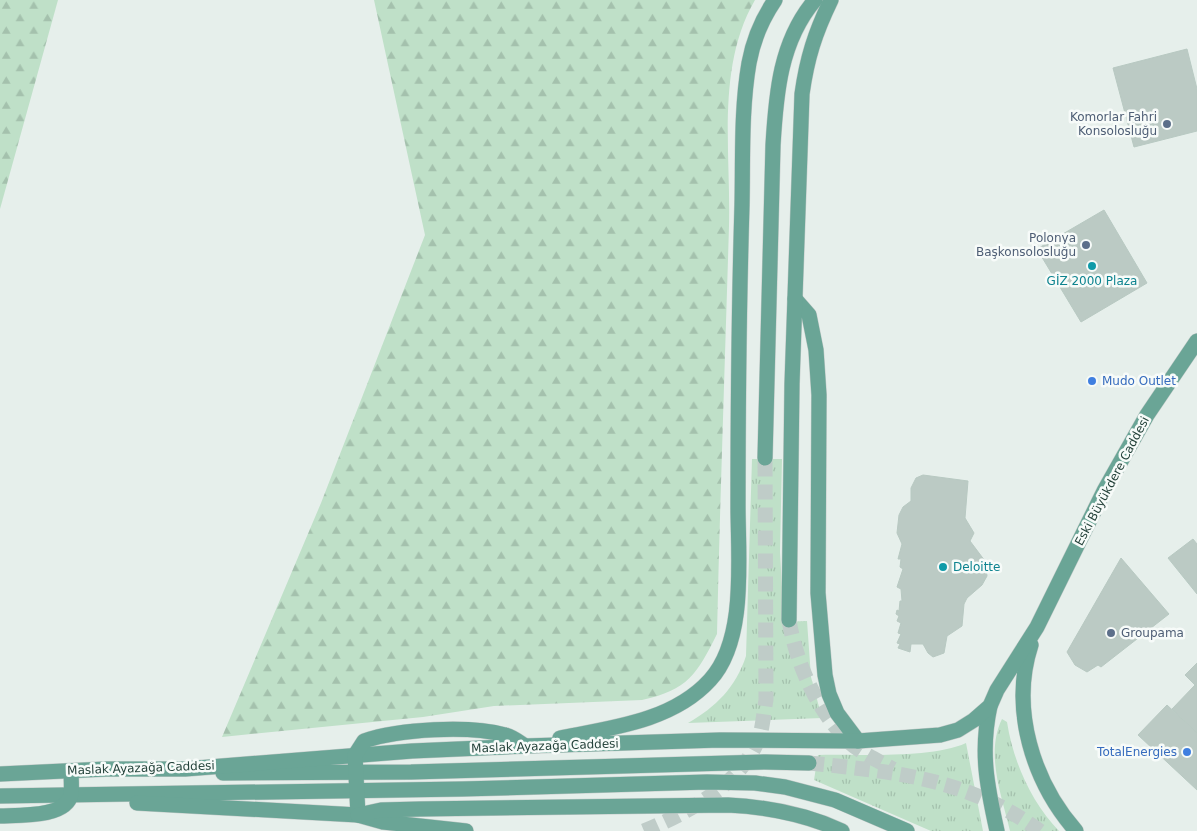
<svg xmlns="http://www.w3.org/2000/svg" width="1197" height="831" font-family="'DejaVu Sans',sans-serif">
<style>
.grass{fill:url(#grass-tufts)}
.forest{fill:url(#forest-firs)}
.building{fill:#bbcac4;stroke:#b8c9c2}
.lines{fill:none;stroke-linecap:round;stroke-linejoin:round}
.primary-tunnel{stroke:#bfccc8;stroke-width:15;stroke-dasharray:15 8;stroke-linecap:butt}
.primary-casing{stroke:#c2cac8;stroke-width:16}
.primary{stroke:#6aa596;stroke-width:15}
.service-dot{fill:#5c6f8a;stroke:#f7fbf9;stroke-width:2}
.culture-dot{fill:#0f9aa8;stroke:#f7fbf9;stroke-width:2}
.shop-dot{fill:#3f7fe0;stroke:#f7fbf9;stroke-width:2}
.labels{text-anchor:middle;dominant-baseline:central;stroke-width:5;stroke-linejoin:round;paint-order:stroke}
.service-label{font-size:12px;fill:#4e5e75;stroke:#f7fbf9;text-anchor:end}
.culture-label{font-size:12px;fill:#0d838f;stroke:#f7fbf9}
.shop-label{font-size:12px;fill:#366cbe;stroke:#f7fbf9;text-anchor:start}
.street-label{font-size:12px;fill:#24423a;stroke:#f7fbf9}
</style>
<defs>
<pattern id="grass-tufts" width="24" height="20" patternUnits="userSpaceOnUse" patternTransform="scale(1.25)"><rect width="24" height="20" fill="#bfe0c8"/><path d="M3 7l-1-3M5 7V3M7 7l1-3M15 17l-1-3M17 17v-4M19 17l1-3" fill="none" stroke="#a4c1ad"/></pattern>
<pattern id="forest-firs" width="22" height="20" patternUnits="userSpaceOnUse" patternTransform="scale(1.25)"><rect width="22" height="20" fill="#bfe0c8"/><path d="M5 1l3.5 6h-7zM16 11l3.5 6h-7z" fill="#a4c1ad"/></pattern>
</defs>
<rect width="100%" height="100%" fill="#e6efeb"/>
<g class="grass">
<path d="M 752,459 L 782,459 L 780,552 L 784,622 L 807,621 L 811,677 L 822,718 L 688,723 C 716,707 736,687 746,656 Z"/>
<path d="M 1002,719 L 1007,722 C 1013,761 1031,802 1059,831 L 1010,831 C 1002,796 985,754 1002,719 Z"/>
<path d="M 966,743 L 983,831 L 931,831 L 814,780 L 818,755 C 859,754 931,759 966,743 Z"/>
</g>
<g class="forest">
<path d="M 0,0 L 58,0 L 0,209 Z"/>
<path d="M 374,0 L 755,0 C 716,67 731,152 729,226 C 725,362 720,498 717,634 C 697,674 688,690 642,700 L 494,706 L 423,717 L 222,737 L 321,503 L 425,235 Z"/>
</g>
<g class="building">
<path d="M 1187,49 L 1197,89 L 1197,131 L 1134,147 L 1113,68 Z"/>
<path d="M 1104,210 L 1147,283 L 1081,322 L 1037,249 Z"/>
<path d="M 923,475 L 968,481 L 965,518 L 974,533 L 970,541 L 985,561 L 987,576 L 982,585 L 967,598 L 964,604 L 962,626 L 947,636 L 944,653 L 933,657 L 928,653 L 923,644 L 911,644 L 910,652 L 898,648 L 900,644 L 897,643 L 901,634 L 898,633 L 901,623 L 897,621 L 899,616 L 896,614 L 897,610 L 899,611 L 900,601 L 902,601 L 901,589 L 897,587 L 903,569 L 900,567 L 901,559 L 898,559 L 902,544 L 897,533 L 899,515 L 903,507 L 911,501 L 911,488 L 916,478 Z"/>
<path d="M 1193,539 L 1197,544 L 1197,594 L 1168,558 Z"/>
<path d="M 1121,558 L 1169,614 L 1101,667 L 1098,665 L 1087,672 L 1075,665 L 1067,652 Z"/>
<path d="M 1197,663 L 1197,687 L 1185,675 Z"/>
<path d="M 1195,685 L 1197,687 L 1197,733 L 1172,709 Z"/>
<path d="M 1167,705 L 1197,733 L 1197,790 L 1138,735 Z"/>
</g>
<g class="lines">
<g class="primary-tunnel">
<path d="M 789,620 C 796,662 815,706 845,738 C 858,752 877,760 893,769"/>
<path d="M 809,763 C 895,772 967,778 1040,831"/>
<path d="M 644,831 C 689,812 743,784 760,735 C 763,724 764,711 766,700 L 765,458"/>
</g>
<g class="primary-casing">
<g id="primary">
<path d="M 795,299 L 809,315 L 816,350 L 819,395 L 818,593 L 825,675 L 829,694 L 837,713 L 858,741"/>
<path d="M 765,458 L 773,145 C 776,94 780,41 815,0"/>
<path d="M 789,620 L 792,384 L 802,94 C 807,58 815,33 831,0"/>
<path d="M 1031,645 C 1010,709 1033,782 1076,831"/>
<path d="M 990,706 C 980,752 987,786 997,831"/>
<path d="M 560,738 C 611,728 673,721 710,680 C 747,640 738,558 738,506 C 738,406 739,305 742,205 C 743,158 741,109 749,63 C 753,41 762,19 775,0"/>
<path d="M 223,773 L 411,772 L 765,762 L 809,763"/>
<path d="M 0,774 L 106,769 L 185,769 L 412,751 L 525,746 L 720,740 L 858,741 L 940,735 L 958,730 L 974,720 L 990,706 L 997,690 L 1037,627 L 1104,491 L 1147,415 L 1197,341"/>
<path d="M 0,796 L 462,789 L 707,782 L 755,783 L 785,787 L 835,800 L 907,831"/>
<path d="M 137,803 L 358,815 L 383,822 L 466,831"/>
<path d="M 358,815 L 355,755 L 364,741 C 399,729 469,725 505,735 C 512,736 519,742 525,746"/>
<path d="M 358,815 L 381,810 L 420,809 L 728,805 C 769,807 805,814 842,831"/>
<path d="M 0,816 C 18,815 67,818 71,794 C 72,787 71,778 71,771"/>
</g>
</g>
<use href="#primary" class="primary"/>
</g>
<g class="service-dot">
<circle cx="1167" cy="124" r="5"/>
<circle cx="1086" cy="245" r="5"/>
<circle cx="1111" cy="633" r="5"/>
</g>
<g class="culture-dot">
<circle cx="1092" cy="266" r="5"/>
<circle cx="943" cy="567" r="5"/>
</g>
<g class="shop-dot">
<circle cx="1092" cy="381" r="5"/>
<circle cx="1187" cy="752" r="5"/>
</g>
<g class="labels">
<g class="service-label">
<text x="1157" y="117">Komorlar Fahri<tspan x="1157" dy="14">Konsolosluğu</tspan></text>
<text x="1076" y="238">Polonya<tspan x="1076" dy="14">Başkonsolosluğu</tspan></text>
<text x="1121" y="633" text-anchor="start">Groupama</text>
</g>
<g class="culture-label">
<text x="1092" y="281">GİZ 2000 Plaza</text>
<text x="953" y="567" text-anchor="start">Deloitte</text>
</g>
<g class="shop-label">
<text x="1102" y="381">Mudo Outlet</text>
<text x="1177" y="752" text-anchor="end">TotalEnergies</text>
</g>
<g class="street-label">
<text transform="translate(1112 481) rotate(-62)">Eski Büyükdere Caddesi</text>
<text transform="translate(545 746) rotate(-2)">Maslak Ayazağa Caddesi</text>
<text transform="translate(141 768) rotate(-2)">Maslak Ayazağa Caddesi</text>
</g>
</g>
</svg>
